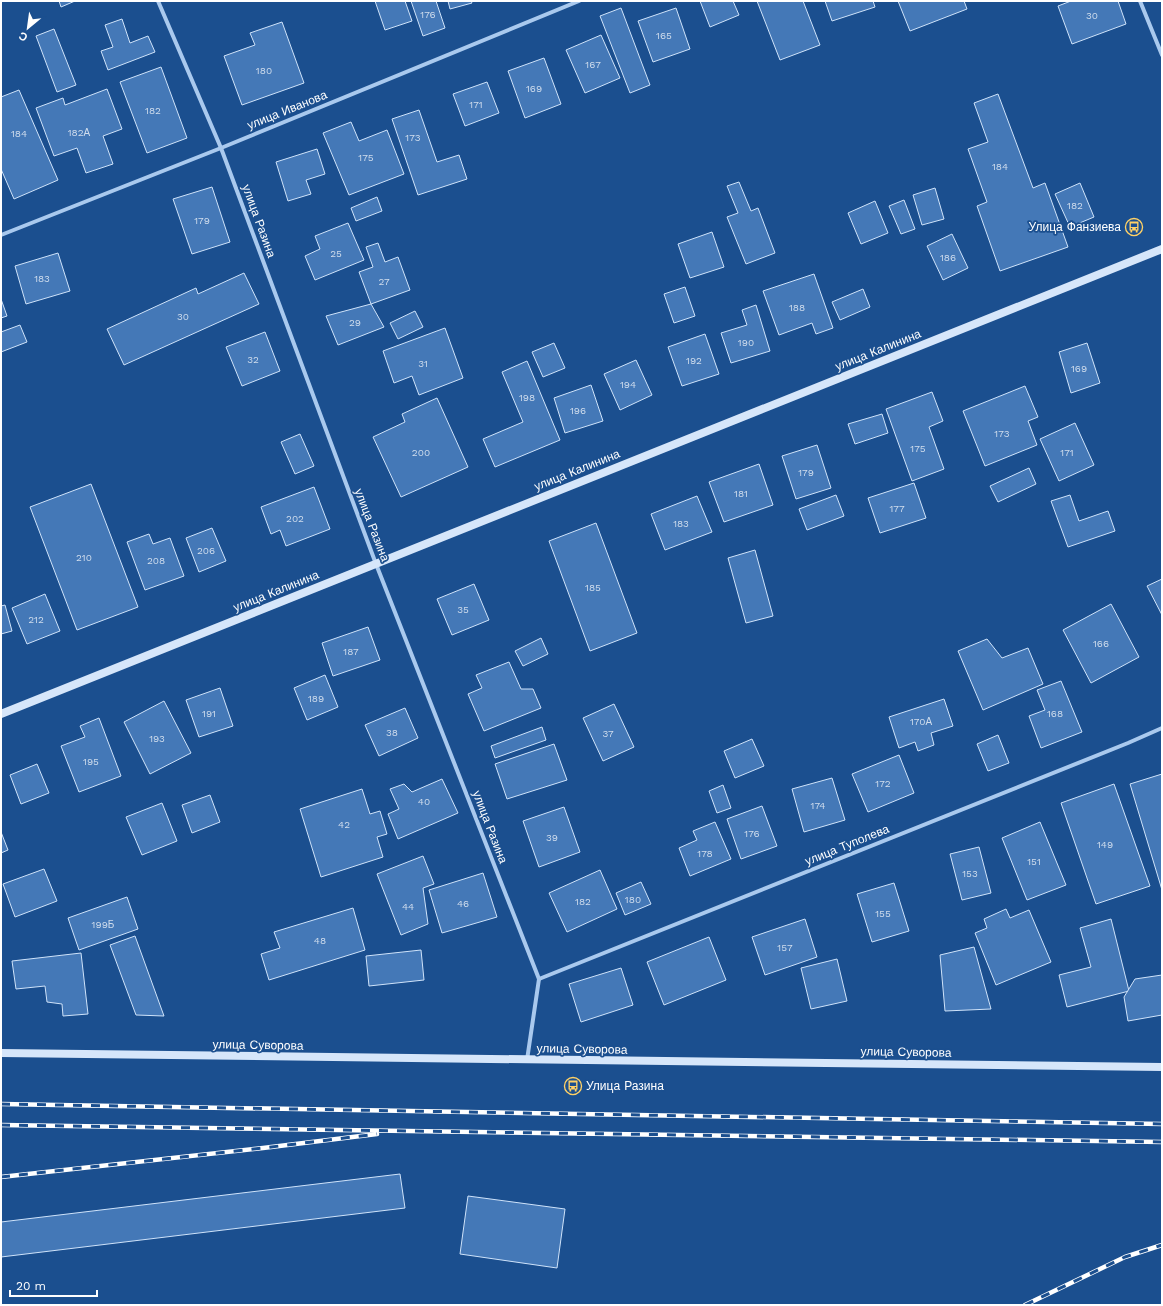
<svg xmlns="http://www.w3.org/2000/svg" width="1163" height="1306" font-family="'Work Sans',sans-serif">
<style>
.building{fill:#4478b7;stroke:#cfe3fa}
.lines{fill:none;stroke-linecap:round;stroke-linejoin:round}
.street{stroke:#a9c9ee;stroke-width:4}
.secondary{stroke:#d6e6fa;stroke-width:8}
.rail-casing{stroke:#fff;stroke-width:4.5}
.rail{stroke:#1b4f8f;stroke-width:3;stroke-dasharray:9;stroke-linecap:butt}
.labels{text-anchor:middle;dominant-baseline:central;stroke-width:3.5;stroke-linejoin:round;paint-order:stroke}
.number-label{font-size:10px;fill:#d0dded}
.street-label{font-size:12px;fill:#fff;stroke:#1b4f8f}
.poi-label{font-size:12px;fill:#fff;stroke:#1b4f8f;text-anchor:end}
</style>
<rect width="100%" height="100%" fill="#1b4f8f"/>
<g class="building">
<path d="M 59,1 L 75,1 L 61,7 Z"/>
<path d="M 375,1 L 405,1 L 412,21 L 385,30 Z"/>
<path d="M 411,1 L 436,1 L 445,28 L 423,36 Z"/>
<path d="M 448,1 L 471,1 L 472,3 L 450,9 Z"/>
<path d="M 700,1 L 733,1 L 739,15 L 710,27 Z"/>
<path d="M 757,1 L 803,1 L 820,45 L 780,60 Z"/>
<path d="M 825,1 L 873,1 L 875,7 L 832,21 Z"/>
<path d="M 898,1 L 964,1 L 967,9 L 910,31 Z"/>
<path d="M 1071,1 L 1118,1 L 1126,24 L 1072,44 L 1058,6 Z"/>
<path d="M 621,8 L 650,85 L 630,93 L 600,16 Z"/>
<path d="M 676,8 L 690,49 L 653,62 L 638,21 Z"/>
<path d="M 122,19 L 130,43 L 148,36 L 155,52 L 108,70 L 101,51 L 113,47 L 105,25 Z"/>
<path d="M 282,22 L 304,83 L 242,105 L 224,56 L 255,45 L 250,33 Z"/>
<path d="M 54,29 L 76,85 L 57,92 L 36,36 Z"/>
<path d="M 601,35 L 620,78 L 585,93 L 566,50 Z"/>
<path d="M 544,58 L 561,104 L 525,118 L 508,71 Z"/>
<path d="M 161,67 L 187,138 L 147,153 L 120,82 Z"/>
<path d="M 487,82 L 499,113 L 465,126 L 453,94 Z"/>
<path d="M 107,89 L 122,129 L 103,136 L 113,164 L 86,173 L 77,148 L 54,156 L 36,108 L 63,98 L 65,105 Z"/>
<path d="M 19,90 L 58,180 L 14,199 L 1,169 L 1,97 Z"/>
<path d="M 998,94 L 1033,188 L 1045,183 L 1068,247 L 1000,271 L 977,206 L 987,202 L 968,149 L 988,142 L 974,103 Z"/>
<path d="M 419,110 L 437,162 L 459,155 L 467,179 L 418,195 L 392,119 Z"/>
<path d="M 351,122 L 359,141 L 387,130 L 404,174 L 349,195 L 323,133 Z"/>
<path d="M 317,149 L 325,174 L 306,180 L 311,194 L 288,201 L 276,162 Z"/>
<path d="M 739,182 L 751,211 L 758,208 L 775,253 L 746,264 L 727,217 L 738,213 L 727,186 Z"/>
<path d="M 1080,183 L 1094,217 L 1070,227 L 1055,194 Z"/>
<path d="M 212,187 L 230,242 L 192,254 L 173,199 Z"/>
<path d="M 935,188 L 944,219 L 922,225 L 913,195 Z"/>
<path d="M 377,197 L 382,211 L 356,221 L 351,208 Z"/>
<path d="M 904,200 L 915,229 L 901,234 L 889,206 Z"/>
<path d="M 875,201 L 888,233 L 861,244 L 848,213 Z"/>
<path d="M 348,223 L 364,260 L 315,280 L 305,256 L 320,249 L 315,236 Z"/>
<path d="M 712,232 L 724,267 L 690,278 L 678,244 Z"/>
<path d="M 952,234 L 968,268 L 943,280 L 927,246 Z"/>
<path d="M 378,243 L 385,262 L 398,257 L 410,290 L 371,304 L 359,272 L 373,267 L 366,247 Z"/>
<path d="M 58,253 L 70,291 L 26,304 L 15,266 Z"/>
<path d="M 244,273 L 259,304 L 124,365 L 107,329 L 196,288 L 198,294 Z"/>
<path d="M 814,274 L 833,328 L 816,334 L 812,323 L 779,335 L 763,291 Z"/>
<path d="M 685,287 L 695,316 L 674,323 L 664,294 Z"/>
<path d="M 863,289 L 870,307 L 840,320 L 832,302 Z"/>
<path d="M 1,299 L 7,316 L 1,318 Z"/>
<path d="M 371,304 L 384,327 L 338,345 L 326,316 Z"/>
<path d="M 756,305 L 770,351 L 731,363 L 721,333 L 747,325 L 742,310 Z"/>
<path d="M 415,311 L 423,327 L 398,339 L 390,323 Z"/>
<path d="M 20,325 L 27,342 L 1,352 L 1,332 Z"/>
<path d="M 445,328 L 463,378 L 419,395 L 412,376 L 394,383 L 383,351 Z"/>
<path d="M 265,332 L 280,371 L 242,386 L 226,347 Z"/>
<path d="M 705,334 L 719,374 L 682,386 L 668,347 Z"/>
<path d="M 554,343 L 565,368 L 543,377 L 532,352 Z"/>
<path d="M 1087,343 L 1100,383 L 1071,393 L 1059,352 Z"/>
<path d="M 636,360 L 652,395 L 620,410 L 604,374 Z"/>
<path d="M 527,361 L 560,440 L 495,467 L 483,439 L 523,422 L 502,372 Z"/>
<path d="M 591,385 L 603,421 L 565,433 L 554,398 Z"/>
<path d="M 1025,386 L 1038,417 L 1028,421 L 1037,445 L 985,466 L 963,411 Z"/>
<path d="M 932,392 L 943,421 L 929,427 L 944,469 L 912,481 L 886,409 Z"/>
<path d="M 437,398 L 468,467 L 401,497 L 373,437 L 405,422 L 402,414 Z"/>
<path d="M 882,414 L 888,433 L 855,444 L 848,424 Z"/>
<path d="M 1075,423 L 1094,465 L 1059,481 L 1040,439 Z"/>
<path d="M 300,434 L 314,466 L 295,474 L 281,442 Z"/>
<path d="M 817,445 L 831,488 L 796,499 L 782,456 Z"/>
<path d="M 759,464 L 773,505 L 724,522 L 709,482 Z"/>
<path d="M 1029,468 L 1036,484 L 998,502 L 990,486 Z"/>
<path d="M 914,483 L 926,518 L 880,533 L 868,498 Z"/>
<path d="M 91,484 L 138,607 L 77,630 L 30,507 Z"/>
<path d="M 314,487 L 330,529 L 286,546 L 280,530 L 271,534 L 261,507 Z"/>
<path d="M 836,495 L 844,516 L 807,530 L 799,509 Z"/>
<path d="M 1070,495 L 1079,521 L 1108,511 L 1115,531 L 1068,547 L 1051,501 Z"/>
<path d="M 697,496 L 712,532 L 665,550 L 651,514 Z"/>
<path d="M 596,523 L 637,633 L 590,651 L 549,541 Z"/>
<path d="M 212,528 L 226,561 L 199,572 L 186,538 Z"/>
<path d="M 149,534 L 153,544 L 170,538 L 184,576 L 145,590 L 127,542 Z"/>
<path d="M 755,550 L 773,616 L 746,623 L 728,558 Z"/>
<path d="M 1162,579 L 1162,615 L 1147,586 Z"/>
<path d="M 474,584 L 489,620 L 452,635 L 437,599 Z"/>
<path d="M 45,594 L 60,631 L 27,644 L 12,608 Z"/>
<path d="M 1111,604 L 1139,657 L 1091,683 L 1063,630 Z"/>
<path d="M 5,605 L 12,631 L 1,634 L 1,606 Z"/>
<path d="M 368,627 L 380,660 L 333,676 L 322,643 Z"/>
<path d="M 541,638 L 548,654 L 523,666 L 515,651 Z"/>
<path d="M 987,639 L 1002,658 L 1028,648 L 1043,684 L 983,710 L 958,651 Z"/>
<path d="M 509,662 L 521,689 L 533,689 L 541,708 L 484,731 L 468,694 L 482,688 L 476,675 Z"/>
<path d="M 325,675 L 338,707 L 307,720 L 294,688 Z"/>
<path d="M 1061,681 L 1082,732 L 1041,748 L 1029,716 L 1045,710 L 1037,690 Z"/>
<path d="M 220,688 L 233,726 L 199,737 L 186,700 Z"/>
<path d="M 944,699 L 953,726 L 931,733 L 934,745 L 918,751 L 915,742 L 899,748 L 889,717 Z"/>
<path d="M 164,701 L 191,753 L 150,774 L 124,722 Z"/>
<path d="M 614,704 L 634,747 L 603,761 L 583,718 Z"/>
<path d="M 405,708 L 418,738 L 379,756 L 365,725 Z"/>
<path d="M 99,718 L 121,776 L 79,792 L 61,746 L 85,737 L 80,726 Z"/>
<path d="M 542,727 L 546,740 L 495,758 L 491,746 Z"/>
<path d="M 998,735 L 1009,763 L 988,771 L 977,744 Z"/>
<path d="M 752,739 L 764,766 L 735,778 L 724,751 Z"/>
<path d="M 554,744 L 567,780 L 507,799 L 495,764 Z"/>
<path d="M 899,755 L 914,793 L 868,812 L 852,774 Z"/>
<path d="M 37,764 L 49,793 L 21,804 L 10,775 Z"/>
<path d="M 1162,774 L 1162,890 L 1130,784 Z"/>
<path d="M 832,778 L 845,820 L 804,832 L 792,789 Z"/>
<path d="M 442,779 L 458,813 L 398,839 L 388,814 L 399,809 L 390,789 L 404,784 L 412,792 Z"/>
<path d="M 1114,784 L 1150,886 L 1096,904 L 1061,803 Z"/>
<path d="M 723,785 L 731,808 L 717,813 L 709,791 Z"/>
<path d="M 362,789 L 370,814 L 380,811 L 387,834 L 377,837 L 383,857 L 321,877 L 300,809 Z"/>
<path d="M 210,795 L 220,822 L 192,833 L 182,805 Z"/>
<path d="M 162,803 L 177,841 L 142,855 L 126,817 Z"/>
<path d="M 762,806 L 777,846 L 741,859 L 727,819 Z"/>
<path d="M 564,807 L 580,852 L 539,867 L 523,821 Z"/>
<path d="M 715,822 L 731,859 L 690,876 L 679,848 L 697,840 L 693,831 Z"/>
<path d="M 1040,822 L 1066,885 L 1027,900 L 1002,838 Z"/>
<path d="M 1,832 L 8,850 L 1,853 Z"/>
<path d="M 979,847 L 991,893 L 962,900 L 950,854 Z"/>
<path d="M 423,856 L 434,884 L 423,888 L 428,924 L 401,935 L 377,874 Z"/>
<path d="M 44,869 L 57,901 L 15,917 L 3,884 Z"/>
<path d="M 600,870 L 617,909 L 567,932 L 549,893 Z"/>
<path d="M 483,873 L 497,917 L 442,933 L 429,890 Z"/>
<path d="M 641,882 L 651,904 L 625,915 L 616,893 Z"/>
<path d="M 894,883 L 909,931 L 872,942 L 857,894 Z"/>
<path d="M 127,897 L 138,929 L 79,950 L 68,918 Z"/>
<path d="M 353,908 L 365,950 L 269,980 L 261,954 L 280,948 L 274,932 Z"/>
<path d="M 1006,909 L 1010,918 L 1029,910 L 1051,962 L 996,985 L 975,933 L 987,928 L 984,919 Z"/>
<path d="M 805,919 L 817,957 L 765,975 L 752,937 Z"/>
<path d="M 1111,919 L 1129,991 L 1067,1007 L 1059,975 L 1091,967 L 1080,928 Z"/>
<path d="M 135,936 L 164,1016 L 136,1015 L 110,945 Z"/>
<path d="M 709,937 L 726,980 L 664,1005 L 647,962 Z"/>
<path d="M 974,947 L 991,1009 L 945,1011 L 940,955 Z"/>
<path d="M 421,950 L 424,980 L 369,986 L 366,956 Z"/>
<path d="M 81,953 L 88,1014 L 63,1016 L 62,1004 L 47,1002 L 45,986 L 16,989 L 12,961 Z"/>
<path d="M 837,959 L 847,1001 L 811,1009 L 801,968 Z"/>
<path d="M 621,968 L 633,1005 L 581,1022 L 569,984 Z"/>
<path d="M 1162,975 L 1162,1015 L 1128,1021 L 1124,997 L 1135,979 Z"/>
<path d="M 400,1174 L 405,1208 L 1,1257 L 1,1222 Z"/>
<path d="M 468,1196 L 565,1209 L 557,1268 L 460,1254 Z"/>
</g>
<g class="lines">
<g class="street">
<path d="M 158,1 L 221,148 L 376,564 L 539,979 L 527,1060"/>
<path d="M 1140,1 L 1162,55"/>
<path d="M 1,235 L 221,148 L 579,1"/>
<path d="M 539,979 L 1128,743 L 1162,728"/>
</g>
<g class="secondary">
<path d="M 1,714 L 1162,249"/>
<path d="M 1,1053 L 1162,1067"/>
</g>
<g class="rail-casing">
<g id="rail">
<path d="M 1,1104 L 1162,1124"/>
<path d="M 1,1125 L 1162,1142"/>
<path d="M 1,1177 L 263,1148 L 377,1134"/>
<path d="M 1025,1305 L 1125,1257 L 1162,1245"/>
</g>
</g>
<use href="#rail" class="rail"/>
</g>
<defs>
<g id="bus-ring" transform="scale(0.9)"><circle r="9.5" fill="#1b4f8f" stroke="#ffd166" stroke-width="1.5"/><path d="M-5-6H5V4H4V6H2V4H-2V6H-4V4H-5ZM-3.5-4V0h7V-4ZM-3.5 1.2v1.5H-2V1.2ZM2 1.2v1.5H3.5V1.2Z" fill="#ffd166"/></g>
</defs>
<g fill-rule="evenodd">
<use href="#bus-ring" x="1134" y="227"/>
<use href="#bus-ring" x="573" y="1086"/>
</g>
<g class="labels">
<g class="number-label">
<text x="428" y="14">176</text>
<text x="1092" y="15">30</text>
<text x="664" y="35">165</text>
<text x="593" y="64">167</text>
<text x="264" y="70">180</text>
<text x="534" y="88">169</text>
<text x="476" y="104">171</text>
<text x="153" y="110">182</text>
<text x="79" y="132">182А</text>
<text x="19" y="133">184</text>
<text x="413" y="137">173</text>
<text x="366" y="157">175</text>
<text x="1000" y="166">184</text>
<text x="1075" y="205">182</text>
<text x="202" y="220">179</text>
<text x="336" y="253">25</text>
<text x="948" y="257">186</text>
<text x="42" y="278">183</text>
<text x="384" y="281">27</text>
<text x="797" y="307">188</text>
<text x="183" y="316">30</text>
<text x="355" y="322">29</text>
<text x="746" y="342">190</text>
<text x="253" y="359">32</text>
<text x="694" y="360">192</text>
<text x="423" y="363">31</text>
<text x="1079" y="368">169</text>
<text x="628" y="384">194</text>
<text x="527" y="397">198</text>
<text x="578" y="410">196</text>
<text x="1002" y="433">173</text>
<text x="918" y="448">175</text>
<text x="421" y="452">200</text>
<text x="1067" y="452">171</text>
<text x="806" y="472">179</text>
<text x="741" y="493">181</text>
<text x="897" y="508">177</text>
<text x="295" y="518">202</text>
<text x="681" y="523">183</text>
<text x="206" y="550">206</text>
<text x="84" y="557">210</text>
<text x="156" y="560">208</text>
<text x="593" y="587">185</text>
<text x="463" y="609">35</text>
<text x="36" y="619">212</text>
<text x="1101" y="643">166</text>
<text x="351" y="651">187</text>
<text x="316" y="698">189</text>
<text x="209" y="713">191</text>
<text x="1055" y="713">168</text>
<text x="921" y="721">170А</text>
<text x="392" y="732">38</text>
<text x="608" y="733">37</text>
<text x="157" y="738">193</text>
<text x="91" y="761">195</text>
<text x="883" y="783">172</text>
<text x="424" y="801">40</text>
<text x="818" y="805">174</text>
<text x="344" y="824">42</text>
<text x="752" y="833">176</text>
<text x="552" y="837">39</text>
<text x="1105" y="844">149</text>
<text x="705" y="853">178</text>
<text x="1034" y="861">151</text>
<text x="970" y="873">153</text>
<text x="633" y="899">180</text>
<text x="583" y="901">182</text>
<text x="463" y="903">46</text>
<text x="408" y="906">44</text>
<text x="883" y="913">155</text>
<text x="103" y="924">199Б</text>
<text x="320" y="940">48</text>
<text x="785" y="947">157</text>
</g>
<g class="street-label">
<text transform="translate(287 110) rotate(-22)">улица Иванова</text>
<text transform="translate(259 221) rotate(70)">улица Разина</text>
<text transform="translate(878 350) rotate(-22)">улица Калинина</text>
<text transform="translate(577 470) rotate(-22)">улица Калинина</text>
<text transform="translate(372 525) rotate(69)">улица Разина</text>
<text transform="translate(276 591) rotate(-22)">улица Калинина</text>
<text transform="translate(490 827) rotate(69)">улица Разина</text>
<text transform="translate(847 845) rotate(-22)">улица Туполева</text>
<text transform="translate(258 1045) rotate(1)">улица Суворова</text>
<text transform="translate(582 1049) rotate(1)">улица Суворова</text>
<text transform="translate(906 1052) rotate(1)">улица Суворова</text>
</g>
<g class="poi-label">
<text x="1121" y="227">Улица Фанзиева</text>
<text x="586" y="1086" text-anchor="start">Улица Разина</text>
</g>
</g>
<rect width="1163" height="1306" fill="none" stroke="#ffffff" stroke-width="4"/>
<g transform="translate(28 28) rotate(209)" stroke="#1b4f8f" stroke-width="3" paint-order="stroke">
<path d="M0-3L7 15L0 10L-7 15Z" fill="#ffffff"/>
<text y="-6" font-size="11" font-weight="bold" text-anchor="middle" fill="#ffffff">С</text>
</g>
<path d="M10 1290v6h87v-6" fill="none" stroke="#ffffff" stroke-width="2"/>
<text x="16" y="1290" font-size="12" fill="#ffffff" stroke="#1b4f8f" stroke-width="3" paint-order="stroke">20 m</text>
</svg>
